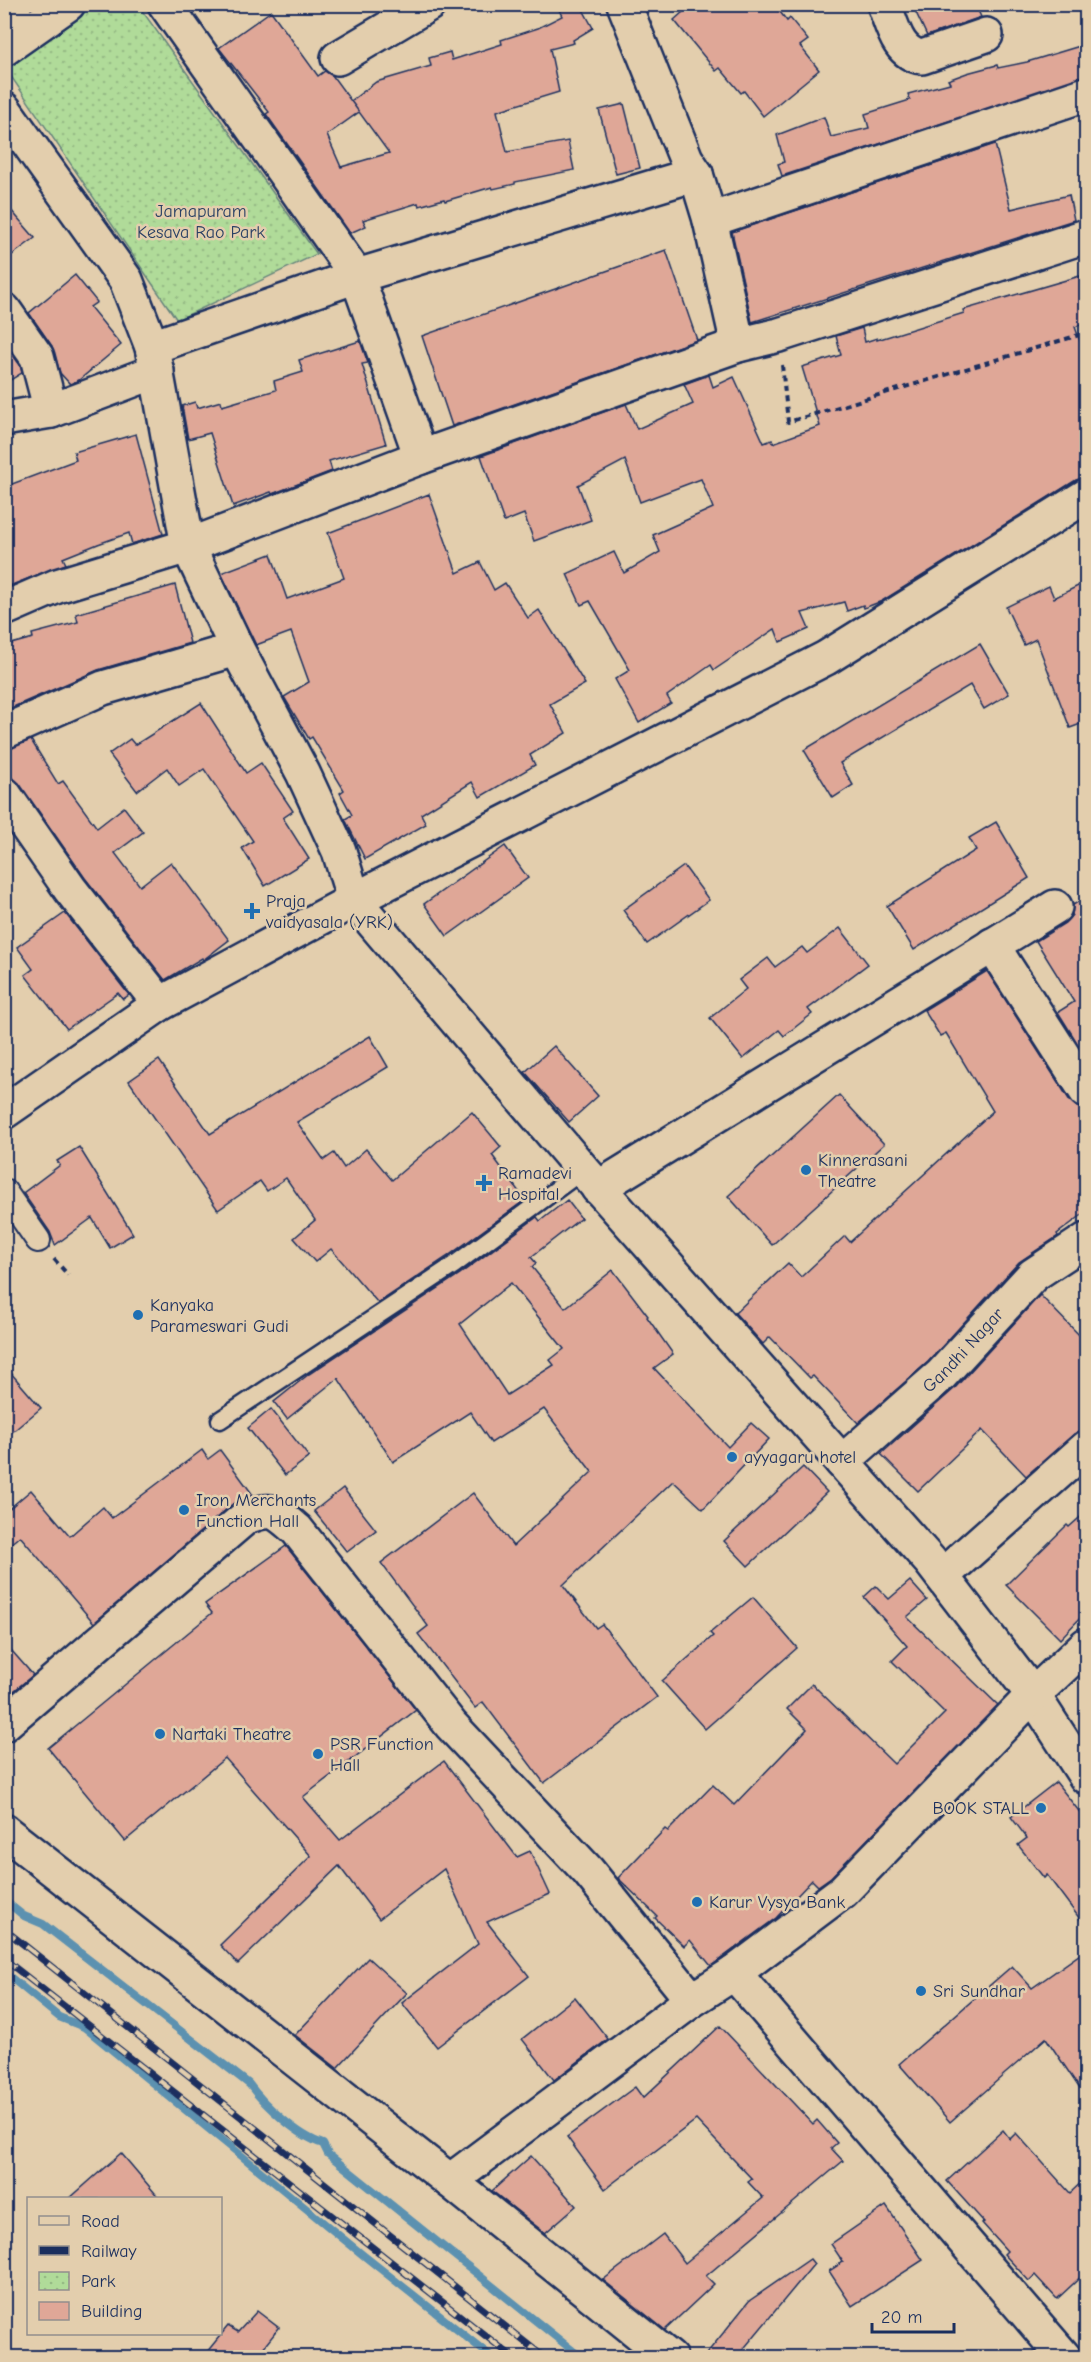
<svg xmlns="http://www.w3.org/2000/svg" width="1091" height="2362" font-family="'Comic Neue',sans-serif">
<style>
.park{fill:url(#park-dots);stroke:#66857c;stroke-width:1.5}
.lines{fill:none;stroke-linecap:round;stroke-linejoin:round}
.stream{stroke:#5c91b0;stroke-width:8}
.building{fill:#dfa797;stroke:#1b2f5e;stroke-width:1.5;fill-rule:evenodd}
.service-casing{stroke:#1b2f5e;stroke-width:21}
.pedestrian-casing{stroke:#1b2f5e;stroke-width:28}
.minor-casing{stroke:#1b2f5e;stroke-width:38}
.path{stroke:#1b2f5e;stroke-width:4;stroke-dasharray:6 4.5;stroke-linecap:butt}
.service{stroke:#e3cead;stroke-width:16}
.pedestrian{stroke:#e3cead;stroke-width:24}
.minor{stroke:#e3cead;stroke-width:33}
.rail-casing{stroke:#1b2f5e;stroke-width:7}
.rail{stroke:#e3cead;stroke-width:4.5;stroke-dasharray:14;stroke-linecap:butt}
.poi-dot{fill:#1f6fb2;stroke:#e3cead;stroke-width:2}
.labels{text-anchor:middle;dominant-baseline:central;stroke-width:5;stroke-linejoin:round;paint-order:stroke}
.park-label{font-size:18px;fill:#2a4064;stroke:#e3cead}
.poi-label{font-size:18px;fill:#1b2f5e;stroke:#e3cead;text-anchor:start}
.street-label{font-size:18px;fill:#1b2f5e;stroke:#e3cead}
</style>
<defs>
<pattern id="park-dots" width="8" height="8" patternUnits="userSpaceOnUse" patternTransform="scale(1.5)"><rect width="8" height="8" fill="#b0db99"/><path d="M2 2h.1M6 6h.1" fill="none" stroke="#97bc86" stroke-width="1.8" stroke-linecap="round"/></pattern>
</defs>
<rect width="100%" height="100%" fill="#e3cead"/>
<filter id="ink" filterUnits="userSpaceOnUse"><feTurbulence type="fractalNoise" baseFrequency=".0167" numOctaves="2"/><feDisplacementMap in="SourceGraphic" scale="12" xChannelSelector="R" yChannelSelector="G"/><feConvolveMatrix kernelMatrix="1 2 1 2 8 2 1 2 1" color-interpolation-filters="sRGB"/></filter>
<g filter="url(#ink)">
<path class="park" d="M 92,5 L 138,5 L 317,254 L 177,320 L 6,69 Z"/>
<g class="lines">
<g class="stream">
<path d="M 4,1900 L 24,1916 L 43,1924 L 249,2084 C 264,2105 298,2136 323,2144 L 328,2154 L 582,2358"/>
<path d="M 4,1972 L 59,2017 L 84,2027 L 363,2255 L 493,2358"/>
</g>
</g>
<g class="building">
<path d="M 556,4 L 580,4 L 593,28 L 573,40 L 574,43 L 550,49 L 559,92 L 497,111 L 507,152 L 568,141 L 574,170 L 515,182 L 515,184 L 493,189 L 492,187 L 445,201 L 444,199 L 419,206 L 418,203 L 363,220 L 366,226 L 350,233 L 266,114 L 269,112 L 219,48 L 271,11 L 318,76 L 325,71 L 332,75 L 359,112 L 327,135 L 341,167 L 389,153 L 351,101 L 376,82 L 431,66 L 429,58 L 450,52 L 452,60 L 502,44 L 501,40 L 538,28 L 562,16 Z"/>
<path d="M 692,4 L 774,4 L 787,21 L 790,18 L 808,40 L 800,46 L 819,70 L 763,116 L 744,91 L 741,93 L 720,68 L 716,71 L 674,20 Z"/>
<path d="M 912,4 L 975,4 L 981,17 L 927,36 Z"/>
<path d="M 1080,46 L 1086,68 L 1086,76 L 782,176 L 778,164 L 784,162 L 777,135 L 824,117 L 831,137 L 869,128 L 865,114 L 910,100 L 908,94 L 950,83 L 948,80 L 967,73 L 997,65 L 998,68 L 1027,62 Z"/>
<path d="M 624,104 L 640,168 L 616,174 L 599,110 Z"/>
<path d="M 995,144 L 1011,209 L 1069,195 L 1074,220 L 752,322 L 732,232 Z"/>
<path d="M 4,202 L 35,238 L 4,261 Z"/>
<path d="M 666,250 L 697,340 L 452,426 L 422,336 Z"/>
<path d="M 75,275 L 97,302 L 90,307 L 121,345 L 79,380 L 70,384 L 60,373 L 52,346 L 29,313 Z"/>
<path d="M 1080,276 L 1086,298 L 1086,323 L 1075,327 L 1086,357 L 1086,477 L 1076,480 L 882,601 L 864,608 L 863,605 L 847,611 L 844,602 L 802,613 L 809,629 L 780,642 L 775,629 L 714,670 L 711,665 L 667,696 L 671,703 L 639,723 L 615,679 L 630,670 L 590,601 L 581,605 L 567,574 L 614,552 L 624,573 L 660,552 L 653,535 L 713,508 L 701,479 L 640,502 L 625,460 L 578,485 L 591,520 L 534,541 L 524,514 L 504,522 L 481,456 L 626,404 L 637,429 L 693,404 L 684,384 L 709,375 L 713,387 L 734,377 L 764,443 L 772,440 L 773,443 L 820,426 L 802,367 L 841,355 L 836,336 L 862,328 L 865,342 L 877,338 L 877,340 L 964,313 L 963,310 Z"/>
<path d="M 360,341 L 368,363 L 362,364 L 386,444 L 329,461 L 332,471 L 272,494 L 271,492 L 233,506 L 210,433 L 188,439 L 182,406 L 195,402 L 197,408 L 221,401 L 222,406 L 276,390 L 274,381 L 303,372 L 299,360 Z"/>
<path d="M 4,343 L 20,365 L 22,373 L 4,384 Z"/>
<path d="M 136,434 L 163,534 L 132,544 L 129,533 L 98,544 L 63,558 L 66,564 L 4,588 L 4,487 L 76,460 L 74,452 Z"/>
<path d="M 429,494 L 457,573 L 480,562 L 494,590 L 505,583 L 528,618 L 539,610 L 585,684 L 550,704 L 566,733 L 530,755 L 535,765 L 480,797 L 472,782 L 421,814 L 426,824 L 365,859 L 345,819 L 352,815 L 340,793 L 344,790 L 312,737 L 309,739 L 284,697 L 309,682 L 291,632 L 256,645 L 221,573 L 271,554 L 287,599 L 344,578 L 328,533 Z"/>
<path d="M 1086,582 L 1086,722 L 1070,728 L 1036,639 L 1024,645 L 1006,607 L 1049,586 L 1054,598 Z"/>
<path d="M 175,585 L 190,643 L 98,670 L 4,711 L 4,646 L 33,638 L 32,634 L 78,622 L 76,614 Z"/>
<path d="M 980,644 L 1009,694 L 984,709 L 970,685 L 840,763 L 853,785 L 833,798 L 804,750 Z"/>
<path d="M 201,703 L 246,773 L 261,763 L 293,811 L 283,818 L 309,859 L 265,886 L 242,848 L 253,841 L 204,769 L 179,786 L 167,768 L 137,791 L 109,754 L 130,739 L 135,745 Z"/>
<path d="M 31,740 L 58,784 L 63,781 L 97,828 L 124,807 L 143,832 L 115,853 L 140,886 L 171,862 L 229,940 L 203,960 L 202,958 L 165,980 L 85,878 L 19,783 L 11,777 L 4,766 L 4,750 Z"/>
<path d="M 996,822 L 1029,878 L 914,950 L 887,906 L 976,850 L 969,838 Z"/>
<path d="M 505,846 L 528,878 L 447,936 L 424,904 Z"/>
<path d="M 684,866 L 709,900 L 647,944 L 623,910 Z"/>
<path d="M 1086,897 L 1086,1057 L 1058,1012 L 1074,1002 L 1036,941 L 1065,923 L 1072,915 L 1073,905 Z"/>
<path d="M 65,913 L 129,995 L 123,999 L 118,993 L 67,1029 L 25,975 L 33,969 L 17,947 Z"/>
<path d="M 840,928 L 868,964 L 808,1009 L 812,1014 L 784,1036 L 779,1030 L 743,1059 L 710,1018 L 746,989 L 739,980 L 768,958 L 775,967 L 802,947 L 807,953 Z"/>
<path d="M 987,971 L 1070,1101 L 1077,1107 L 1086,1110 L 1086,1212 L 1057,1234 L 1058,1236 L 1019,1262 L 928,1362 L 858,1423 L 813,1376 L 810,1378 L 770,1337 L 763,1344 L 735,1313 L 788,1263 L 801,1277 L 845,1236 L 850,1242 L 993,1111 L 946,1033 L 940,1036 L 924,1010 Z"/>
<path d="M 370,1036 L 388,1067 L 297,1122 L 324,1160 L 334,1153 L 344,1168 L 366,1149 L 392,1180 L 472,1112 L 501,1147 L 492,1155 L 525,1200 L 448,1256 L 378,1303 L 331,1249 L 315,1262 L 294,1238 L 315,1220 L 286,1178 L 267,1191 L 260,1181 L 218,1210 L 129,1081 L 159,1060 L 210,1134 Z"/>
<path d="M 554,1046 L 598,1096 L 569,1122 L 525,1072 Z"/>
<path d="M 839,1095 L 884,1144 L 772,1245 L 728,1196 Z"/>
<path d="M 79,1147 L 133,1234 L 110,1248 L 92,1218 L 55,1245 L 50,1232 L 23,1193 L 60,1165 L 57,1161 Z"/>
<path d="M 567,1200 L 581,1218 L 531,1257 L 536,1263 L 532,1267 L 565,1308 L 613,1270 L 648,1316 L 647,1317 L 673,1354 L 654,1368 L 728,1447 L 751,1423 L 769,1439 L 703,1509 L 673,1481 L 563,1585 L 596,1628 L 602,1624 L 657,1697 L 544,1783 L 483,1702 L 475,1708 L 418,1634 L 428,1626 L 381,1563 L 473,1493 L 513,1546 L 592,1472 L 544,1409 L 491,1443 L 470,1412 L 393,1462 L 338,1378 L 287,1419 L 274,1402 L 309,1374 L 460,1274 L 537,1217 L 540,1221 ZM 511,1283 L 564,1349 L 550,1360 L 554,1365 L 507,1395 L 460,1324 Z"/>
<path d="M 1040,1295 L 1086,1342 L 1086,1430 L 1074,1434 L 1026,1476 L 982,1430 L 918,1491 L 881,1454 L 955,1388 Z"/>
<path d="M 4,1365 L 41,1408 L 4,1439 Z"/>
<path d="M 271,1409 L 309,1457 L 285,1475 L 248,1428 Z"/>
<path d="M 202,1450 L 208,1459 L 220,1450 L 253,1495 L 234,1503 L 94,1623 L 20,1536 L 4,1549 L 4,1513 L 31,1490 L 70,1536 L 103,1507 L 112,1518 Z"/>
<path d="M 803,1467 L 827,1492 L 748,1566 L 724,1541 Z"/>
<path d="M 343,1488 L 376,1530 L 347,1552 L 314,1511 Z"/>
<path d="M 1086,1512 L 1086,1612 L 1060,1639 L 1006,1585 L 1067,1525 L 1069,1527 Z"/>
<path d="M 286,1546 L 416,1710 L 303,1797 L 340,1840 L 444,1761 L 517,1857 L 530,1851 L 550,1894 L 487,1922 L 529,1976 L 437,2047 L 402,2003 L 478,1944 L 444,1869 L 379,1919 L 339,1866 L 238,1964 L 220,1945 L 311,1856 L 225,1758 L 125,1841 L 48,1748 L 212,1613 L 205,1604 Z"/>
<path d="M 910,1581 L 927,1600 L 907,1617 L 998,1705 L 831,1877 L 818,1886 L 812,1880 L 776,1918 L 711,1966 L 690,1940 L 684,1946 L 655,1918 L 657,1916 L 618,1878 L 665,1829 L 668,1831 L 713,1785 L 734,1805 L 807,1729 L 787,1709 L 812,1684 L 894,1764 L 945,1713 L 892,1661 L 907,1646 L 864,1597 L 876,1586 L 889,1599 Z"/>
<path d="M 753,1597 L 797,1648 L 705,1729 L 662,1681 L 713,1636 L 710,1633 Z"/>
<path d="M 4,1642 L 33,1675 L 4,1699 Z"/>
<path d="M 1056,1782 L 1086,1820 L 1086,1927 L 1047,1875 L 1044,1878 L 1018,1845 L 1027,1838 L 1011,1817 Z"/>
<path d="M 1086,1950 L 1086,2098 L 1046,2038 L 950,2122 L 899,2064 L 1012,1966 L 1032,1988 Z"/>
<path d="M 368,1958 L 407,1993 L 337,2068 L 295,2035 Z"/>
<path d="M 575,1997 L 608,2039 L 554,2080 L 522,2039 Z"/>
<path d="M 720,2026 L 813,2124 L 817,2120 L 837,2143 L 831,2148 L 843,2161 L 706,2276 L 714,2284 L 665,2330 L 603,2280 L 663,2234 L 685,2263 L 763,2198 L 748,2182 L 752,2179 L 696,2120 L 605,2189 L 567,2137 L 635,2087 L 643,2098 Z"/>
<path d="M 1003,2130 L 1010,2139 L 1016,2133 L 1070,2193 L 1086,2178 L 1086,2272 L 1057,2299 L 1035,2275 L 1029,2281 L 1004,2254 L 1007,2251 L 982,2223 L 984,2222 L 947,2181 Z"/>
<path d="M 121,2153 L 160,2199 L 69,2199 Z"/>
<path d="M 531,2156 L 576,2206 L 545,2233 L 492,2191 Z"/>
<path d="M 886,2206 L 923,2260 L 852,2306 L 829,2271 L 843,2262 L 831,2244 Z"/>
<path d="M 810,2259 L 814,2264 L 736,2358 L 703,2358 L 749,2301 Z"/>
<path d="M 257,2311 L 279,2328 L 255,2358 L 202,2358 L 228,2326 L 238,2332 Z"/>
</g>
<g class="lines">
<g class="service-casing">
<path id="service" d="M 220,1420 L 454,1265 L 583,1170"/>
</g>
<g class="pedestrian-casing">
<path id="pedestrian" d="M 4,1191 L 38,1240"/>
</g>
<g class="minor-casing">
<g id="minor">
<path d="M 165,4 L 357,276 L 421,457"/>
<path d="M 624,4 L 686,159 L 696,174 L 710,220 L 738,345"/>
<path d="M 884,4 C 892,24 897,54 922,57 L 986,35"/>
<path d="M 4,12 L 15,4"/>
<path d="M 4,49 L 68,4"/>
<path d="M 338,58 L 429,4"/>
<path d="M 4,109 L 126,280 L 152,347 L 188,546 L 237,649 L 303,773 L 339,851 L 354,900 L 583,1170 L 930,1561 L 1033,1695 L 1086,1777"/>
<path d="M 710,220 L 1086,94"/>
<path d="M 4,310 L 37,357 L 51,411"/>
<path d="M 152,347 L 357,276 L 696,174"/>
<path d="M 4,419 L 51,411 L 157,371"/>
<path d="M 4,609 L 57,586 L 188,546 L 421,457 L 738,345 L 779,335 L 1086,236"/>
<path d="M 4,732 L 103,688 L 237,649"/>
<path d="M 4,794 L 70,889 L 160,1004"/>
<path d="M 992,945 L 1086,1091"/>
<path d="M 4,1112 L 160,1004 L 354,900 L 826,658 L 1086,496"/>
<path d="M 598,1188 L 1055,907"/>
<path id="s1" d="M 842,1462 L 941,1375 L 1033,1275 L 1086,1240"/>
<path d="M 942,1576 L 1086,1448"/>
<path d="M 4,1724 L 246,1517 C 274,1507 275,1511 297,1530 L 451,1725 L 588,1871 L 692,2000"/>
<path d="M 4,1831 L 450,2181 L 670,2358"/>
<path d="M 734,1973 L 1065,2358"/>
<path d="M 450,2181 L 692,2000 L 734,1973 L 843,1891 L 1033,1695 L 1086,1645"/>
</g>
</g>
<g class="path">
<path d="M 782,365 L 788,422 L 1086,333"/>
<path d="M 54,1259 L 68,1275"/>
</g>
<use href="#service" class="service"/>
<use href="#pedestrian" class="pedestrian"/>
<use href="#minor" class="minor"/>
<g class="rail-casing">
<g id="rail">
<path d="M 4,1929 L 545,2358"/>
<path d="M 4,1959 L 514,2358"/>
</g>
</g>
<use href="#rail" class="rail"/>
</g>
</g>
<g class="poi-dot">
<path d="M249 902h6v6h6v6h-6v6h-6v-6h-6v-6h6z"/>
<circle cx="806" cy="1170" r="6"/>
<path d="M481 1174h6v6h6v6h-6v6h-6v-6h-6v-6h6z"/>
<circle cx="138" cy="1315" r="6"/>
<circle cx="732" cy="1457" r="6"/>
<circle cx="184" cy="1510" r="6"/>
<circle cx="160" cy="1734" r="6"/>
<circle cx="318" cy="1754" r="6"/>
<circle cx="1041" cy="1808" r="6"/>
<circle cx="697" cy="1902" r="6"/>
<circle cx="921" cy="1991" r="6"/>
</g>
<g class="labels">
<g class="park-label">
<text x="201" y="211">Jamapuram<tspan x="201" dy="21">Kesava Rao Park</tspan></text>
</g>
<g class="poi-label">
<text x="266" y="901">Praja<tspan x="266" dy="21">vaidyasala (YRK)</tspan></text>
<text x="818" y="1160">Kinnerasani<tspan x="818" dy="21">Theatre</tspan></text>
<text x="498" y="1173">Ramadevi<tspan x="498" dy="21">Hospital</tspan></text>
<text x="150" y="1305">Kanyaka<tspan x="150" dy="21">Parameswari Gudi</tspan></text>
<text x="744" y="1457">ayyagaru hotel</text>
<text x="196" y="1500">Iron Merchants<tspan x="196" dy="21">Function Hall</tspan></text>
<text x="172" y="1734">Nartaki Theatre</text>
<text x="330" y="1744">PSR Function<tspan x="330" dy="21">Hall</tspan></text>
<text x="1029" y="1808" text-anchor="end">BOOK STALL</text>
<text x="709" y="1902">Karur Vysya Bank</text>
<text x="933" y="1991">Sri Sundhar</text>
</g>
<g class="street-label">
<text stroke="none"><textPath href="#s1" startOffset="165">Gandhi Nagar</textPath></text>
</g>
</g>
<rect width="1091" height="2362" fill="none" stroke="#e3cead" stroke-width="24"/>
<rect x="12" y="12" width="1067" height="2338" fill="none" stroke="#1b2f5e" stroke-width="2" filter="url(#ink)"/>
<rect x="27" y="2197" width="195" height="138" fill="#e3cead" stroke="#938e8d" stroke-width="1.5"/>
<rect x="39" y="2216" width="30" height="9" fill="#e3cead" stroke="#938e8d" stroke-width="1.5"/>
<text x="81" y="2227" font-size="18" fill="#1b2f5e">Road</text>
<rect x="39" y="2246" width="30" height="9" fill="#1b2f5e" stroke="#938e8d" stroke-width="1.5"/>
<text x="81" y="2257" font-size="18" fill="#1b2f5e">Railway</text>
<rect x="39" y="2272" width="30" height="18" fill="url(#park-dots)" stroke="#938e8d" stroke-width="1.5"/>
<text x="81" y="2287" font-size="18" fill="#1b2f5e">Park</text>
<rect x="39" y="2302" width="30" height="18" fill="#dfa797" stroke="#938e8d" stroke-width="1.5"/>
<text x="81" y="2317" font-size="18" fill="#1b2f5e">Building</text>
<path d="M872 2323v9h82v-9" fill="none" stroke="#1b2f5e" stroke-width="3"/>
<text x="881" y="2323" font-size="18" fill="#1b2f5e" stroke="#e3cead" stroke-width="4.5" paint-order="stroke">20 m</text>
</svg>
